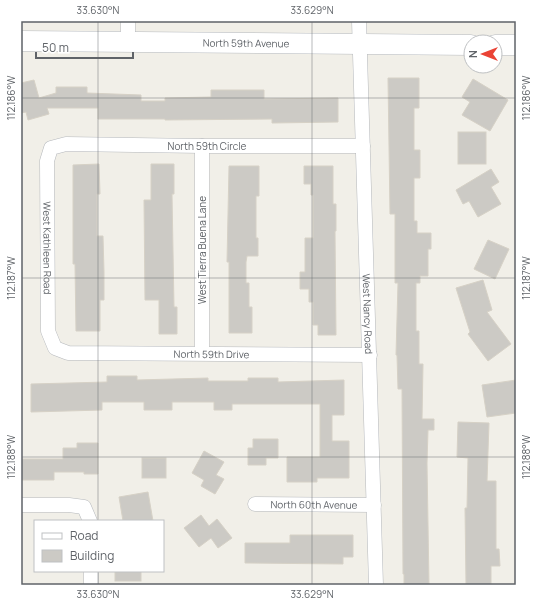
<svg xmlns="http://www.w3.org/2000/svg" width="537" height="606" font-family="Manrope,sans-serif">
<style>
.building{fill:#cccac5;stroke:#d6d1c6}
.lines{fill:none;stroke-linecap:round;stroke-linejoin:round}
.street-casing{stroke:#b5b8bc;stroke-width:15}
.secondary-casing{stroke:#b6babf;stroke-width:21}
.street{stroke:#fff;stroke-width:14}
.secondary{stroke:#fff;stroke-width:20}
.ticks{fill:none;stroke:#5f6368;stroke-width:1;stroke-opacity:0.45}
.labels{text-anchor:middle;dominant-baseline:central;stroke-width:3;stroke-linejoin:round;paint-order:stroke}
.street-label{font-size:10px;fill:#5f6368;stroke:#fff}
.neatline{fill:none;stroke:#5f6368;stroke-width:1.5}
.ticks-label{font-size:10px;text-anchor:middle;fill:#5f6368}
</style>
<rect width="100%" height="100%" fill="#f1efe8"/>
<g class="building">
<path d="M 388,78 L 419,78 L 419,108 L 414,108 L 414,150 L 420,150 L 420,178 L 414,178 L 414,221 L 417,221 L 417,233 L 431,233 L 431,249 L 428,249 L 428,276 L 420,276 L 420,283 L 416,283 L 416,331 L 419,331 L 419,364 L 423,364 L 422,419 L 434,419 L 434,430 L 428,430 L 427,463 L 429,585 L 404,585 L 404,574 L 403,574 L 402,389 L 398,389 L 397,355 L 396,355 L 398,283 L 395,283 L 395,214 L 390,214 Z"/>
<path d="M 473,79 L 508,100 L 490,131 L 462,115 L 470,102 L 462,97 Z"/>
<path d="M 34,80 L 39,98 L 56,93 L 56,87 L 87,87 L 87,93 L 141,95 L 141,101 L 165,101 L 165,98 L 211,97 L 211,90 L 264,90 L 264,99 L 338,98 L 338,122 L 272,123 L 272,119 L 165,120 L 165,119 L 98,119 L 98,108 L 47,108 L 49,114 L 28,120 L 26,112 L 21,113 L 21,83 Z"/>
<rect x="458" y="132" width="28" height="32"/>
<path d="M 99,164 L 100,194 L 97,194 L 97,236 L 103,236 L 104,272 L 104,300 L 100,300 L 100,331 L 76,331 L 75,264 L 73,264 L 73,165 Z"/>
<path d="M 151,164 L 174,164 L 174,194 L 172,194 L 174,307 L 177,307 L 177,334 L 159,334 L 159,300 L 145,300 L 144,200 L 151,200 Z"/>
<path d="M 229,166 L 259,166 L 259,196 L 256,196 L 256,238 L 258,238 L 258,256 L 247,256 L 246,262 L 246,283 L 249,283 L 249,307 L 252,307 L 252,333 L 229,333 L 229,262 L 227,262 Z"/>
<path d="M 304,166 L 333,166 L 333,204 L 336,204 L 336,231 L 335,231 L 336,335 L 318,335 L 318,325 L 313,325 L 313,302 L 309,302 L 309,289 L 300,289 L 300,272 L 305,272 L 305,238 L 313,238 L 313,195 L 311,195 L 311,184 L 304,184 Z"/>
<path d="M 491,169 L 499,182 L 491,187 L 501,204 L 478,217 L 469,201 L 463,204 L 456,190 Z"/>
<path d="M 488,240 L 509,249 L 495,279 L 474,269 Z"/>
<path d="M 483,280 L 492,310 L 487,312 L 511,344 L 488,361 L 468,334 L 470,332 L 456,288 Z"/>
<path d="M 107,376 L 137,376 L 137,380 L 208,378 L 208,381 L 248,381 L 248,378 L 278,378 L 278,382 L 344,380 L 344,415 L 332,415 L 332,441 L 349,441 L 349,478 L 317,478 L 317,482 L 287,482 L 287,457 L 320,457 L 320,404 L 232,404 L 232,410 L 214,410 L 214,402 L 172,402 L 172,410 L 144,410 L 144,402 L 102,402 L 102,410 L 31,412 L 31,384 L 107,382 Z"/>
<path d="M 516,380 L 516,413 L 487,417 L 482,385 Z"/>
<path d="M 458,422 L 489,423 L 487,481 L 496,481 L 496,549 L 499,549 L 500,566 L 491,566 L 491,585 L 466,585 L 465,508 L 467,508 L 468,458 L 457,457 Z"/>
<path d="M 253,439 L 278,439 L 278,458 L 266,458 L 266,465 L 248,465 L 248,448 L 253,448 Z"/>
<path d="M 77,443 L 98,443 L 98,474 L 84,474 L 84,472 L 54,472 L 54,480 L 21,480 L 21,459 L 63,459 L 63,448 L 77,448 Z"/>
<path d="M 204,451 L 224,462 L 216,475 L 224,479 L 215,494 L 201,486 L 204,480 L 192,473 Z"/>
<rect x="142" y="458" width="24" height="20"/>
<path d="M 148,492 L 153,521 L 123,521 L 119,497 Z"/>
<path d="M 201,515 L 209,526 L 217,519 L 232,538 L 218,548 L 211,538 L 199,547 L 184,528 Z"/>
<path d="M 290,535 L 353,535 L 353,557 L 343,557 L 343,564 L 245,563 L 245,543 L 290,543 Z"/>
<rect x="115" y="571" width="26" height="10"/>
</g>
<g class="lines">
<g class="street-casing">
<g id="street">
<path d="M 128,21 L 128,42"/>
<path id="s1" d="M 359,21 L 376,585"/>
<path id="s2" d="M 363,146 L 202,146 L 66,144 L 51,148 L 47,161 L 48,331 L 55,348 L 68,353 L 370,355"/>
<path d="M 202,353 L 202,146"/>
<path id="s3" d="M 255,504 L 374,505"/>
<path d="M 21,505 L 69,505 L 84,507 L 90,521"/>
<path d="M 91,571 L 91,585"/>
</g>
</g>
<g class="secondary-casing">
<g id="secondary">
<path id="s4" d="M 21,41 L 471,45"/>
<path d="M 495,45 L 516,45"/>
</g>
</g>
<use href="#street" class="street"/>
<use href="#secondary" class="secondary"/>
</g>
<path class="ticks" d="M 98,21 L 98,521M 312,21 L 312,585M 21,98 L 516,98M 21,278 L 516,278M 21,457 L 516,457M 98,571 L 98,585"/>
<g class="labels">
<g class="street-label">
<text stroke="none"><textPath href="#s4" startOffset="225">North 59th Avenue</textPath></text>
<text x="207" y="146">North 59th Circle</text>
<text stroke="none"><textPath href="#s2" startOffset="413">West Kathleen Road</textPath></text>
<text transform="translate(202 250) rotate(-90)">West Tierra Buena Lane</text>
<text stroke="none"><textPath href="#s1" startOffset="293">West Nancy Road</textPath></text>
<text stroke="none"><textPath href="#s2" startOffset="672">North 59th Drive</textPath></text>
<text stroke="none"><textPath href="#s3" startOffset="59">North 60th Avenue</textPath></text>
</g>
</g>
<rect width="537" height="606" fill="none" stroke="#ffffff" stroke-width="44"/>
<rect x="34" y="520" width="130" height="52" fill="#ffffff" stroke="#bfc1c3"/>
<rect x="42" y="533" width="20" height="6" fill="#ffffff" stroke="#bfc1c3"/>
<text x="70" y="540" font-size="12" fill="#5f6368">Road</text>
<rect x="42" y="550" width="20" height="12" fill="#cccac5" stroke="#bfc1c3"/>
<text x="70" y="560" font-size="12" fill="#5f6368">Building</text>
<g transform="translate(483 54) rotate(270)"><circle r="19" fill="#ffffff" stroke="#bfc1c3"/>
<path d="M0-3L7 15L0 10L-7 15Z" fill="#ea4335"/>
<text y="-6" font-size="11" font-weight="bold" text-anchor="middle" fill="#5f6368">N</text>
</g>
<path d="M36 52v6h97v-6" fill="none" stroke="#5f6368" stroke-width="2"/>
<text x="42" y="52" font-size="12" fill="#5f6368" stroke="#ffffff" stroke-width="3" paint-order="stroke">50 m</text>
<rect x="22" y="22" width="493" height="562" class="neatline"/>
<g class="ticks-label">
<text x="98" y="14">33.630°N</text>
<text x="312" y="14">33.629°N</text>
<text transform="translate(526 98) rotate(-90)" y="4">112.186°W</text>
<text transform="translate(11 98) rotate(-90)" y="4">112.186°W</text>
<text transform="translate(526 278) rotate(-90)" y="4">112.187°W</text>
<text transform="translate(11 278) rotate(-90)" y="4">112.187°W</text>
<text transform="translate(526 457) rotate(-90)" y="4">112.188°W</text>
<text transform="translate(11 457) rotate(-90)" y="4">112.188°W</text>
<text x="98" y="598">33.630°N</text>
<text x="312" y="598">33.629°N</text>
</g>
</svg>
